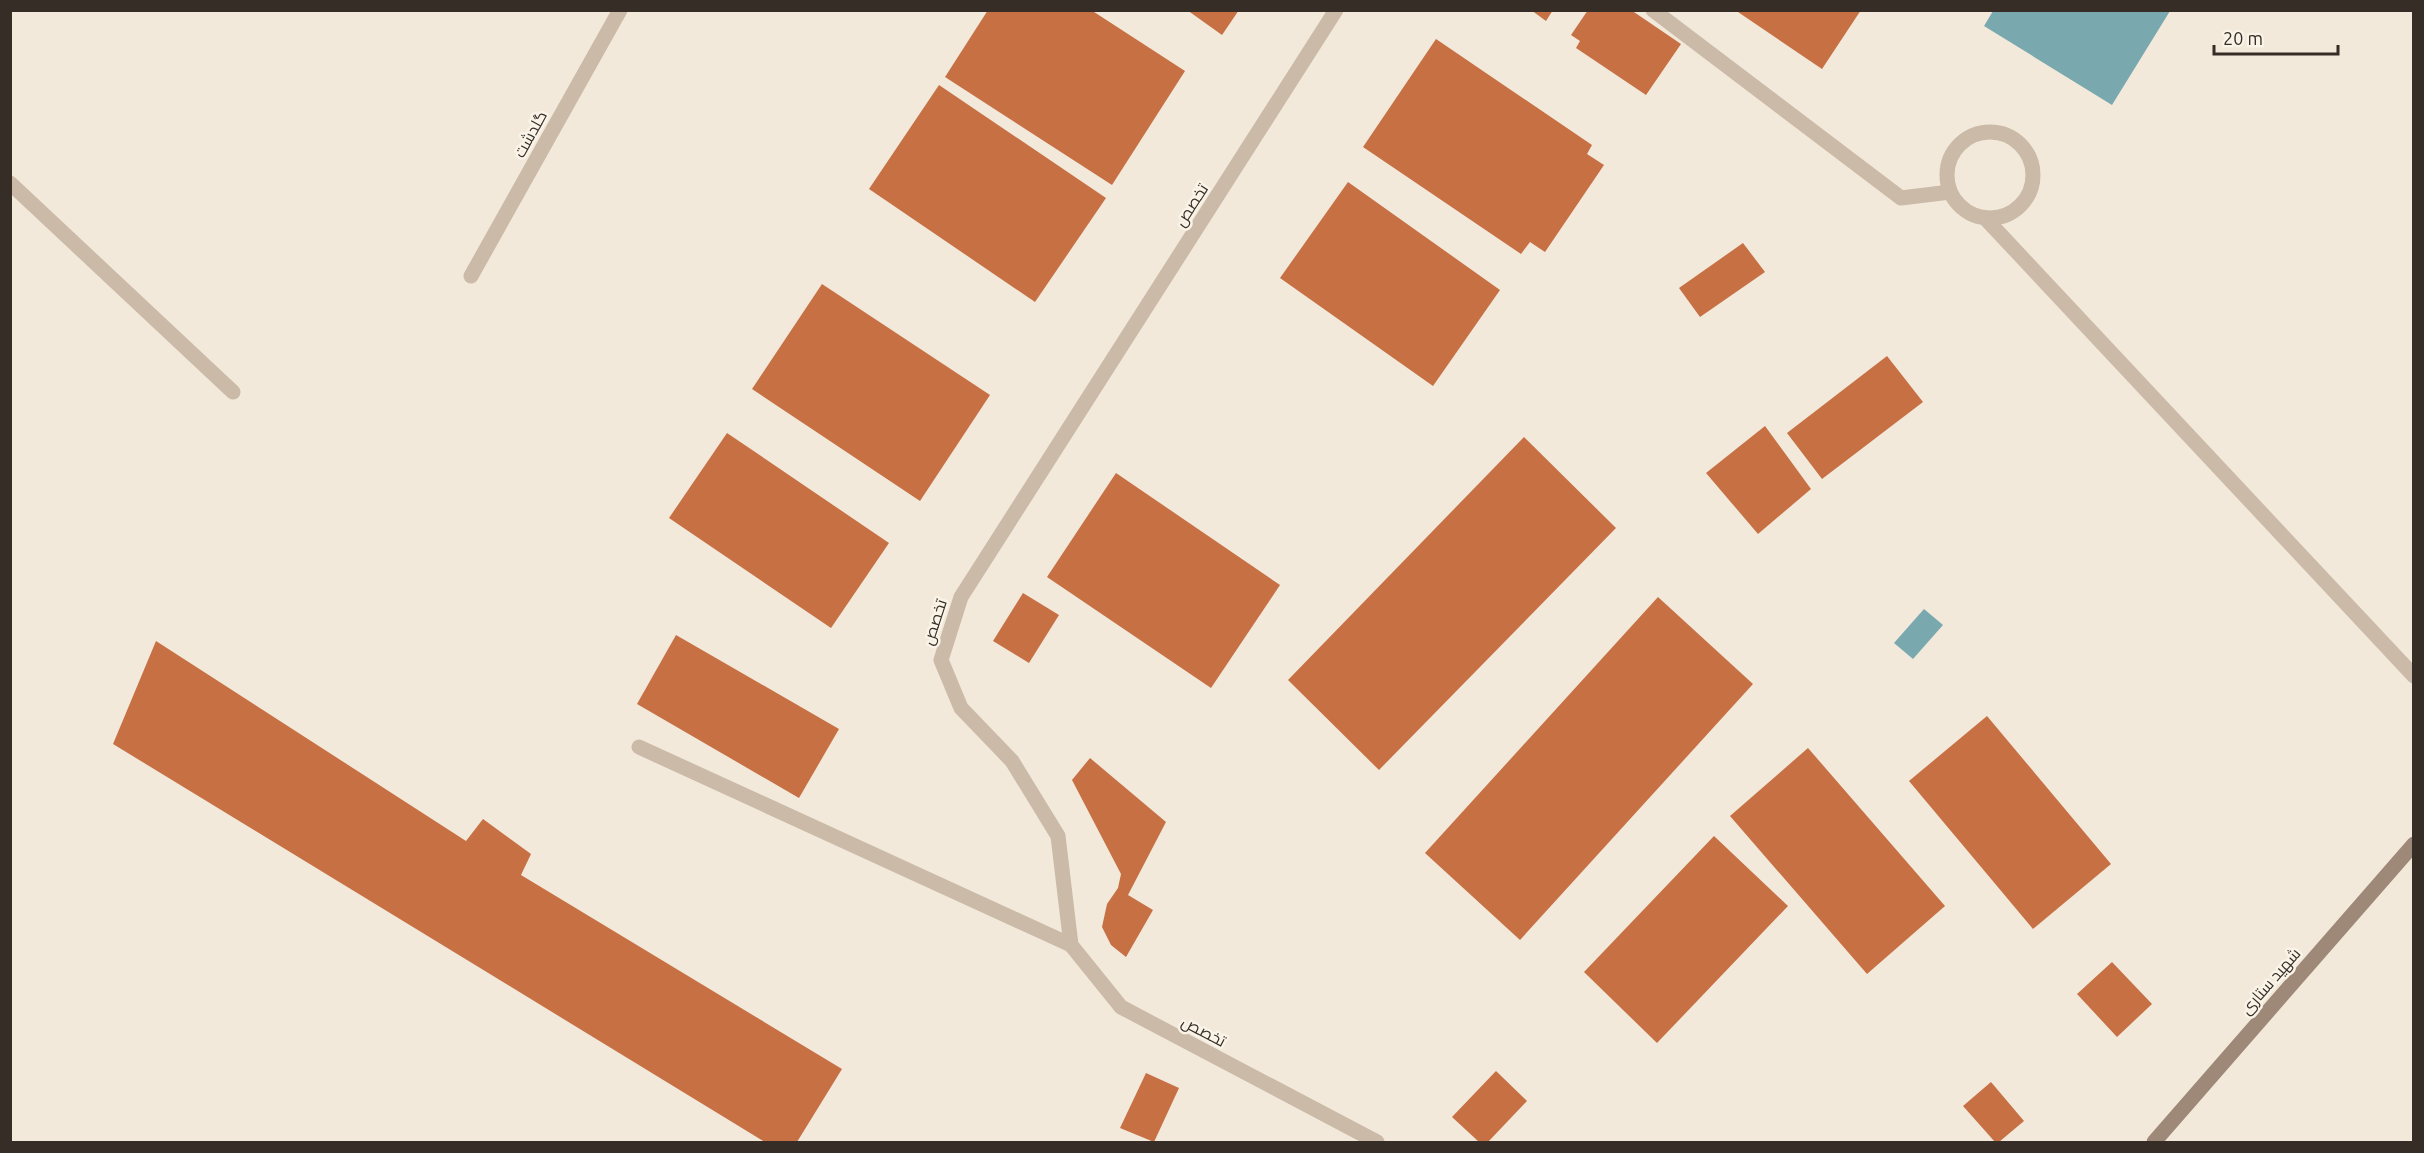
<svg xmlns="http://www.w3.org/2000/svg" width="2424" height="1153" font-family="Ubuntu,Cairo,sans-serif">
<style>
.water{fill:#79a8af}
.building{fill:#c77044}
.lines{fill:none;stroke-linecap:round;stroke-linejoin:round}
.street{stroke:#cabaa7;stroke-width:15}
.secondary{stroke:#9e8978;stroke-width:15}
.labels{text-anchor:middle;dominant-baseline:central;stroke-width:5;stroke-linejoin:round;paint-order:stroke}
.street-label{font-size:16px;fill:#362d27;stroke:#faf3e7}
</style>
<rect width="100%" height="100%" fill="#f2e9db"/>
<g class="water">
<path d="M 1993,11 L 1993,10 L 2170,11 L 2112,105 L 1984,26 Z"/>
<path d="M 1924,609 L 1943,625 L 1913,659 L 1894,643 Z"/>
</g>
<g class="building">
<path d="M 988,10 L 1091,10 L 1185,71 L 1112,185 L 945,77 Z"/>
<path d="M 1187,10 L 1239,10 L 1222,35 Z"/>
<path d="M 1531,10 L 1553,10 L 1546,21 Z"/>
<path d="M 1588,10 L 1631,10 L 1681,44 L 1646,95 L 1576,48 L 1580,41 L 1571,35 Z"/>
<path d="M 1735,10 L 1861,10 L 1822,69 Z"/>
<path d="M 1436,39 L 1592,145 L 1587,154 L 1604,165 L 1545,252 L 1530,242 L 1521,254 L 1363,147 Z"/>
<path d="M 939,85 L 1106,198 L 1035,302 L 869,189 Z"/>
<path d="M 1348,182 L 1500,290 L 1433,386 L 1280,278 Z"/>
<path d="M 1743,243 L 1765,272 L 1700,317 L 1679,288 Z"/>
<path d="M 822,284 L 990,395 L 920,501 L 752,389 Z"/>
<path d="M 1887,356 L 1923,402 L 1822,479 L 1787,433 Z"/>
<path d="M 1765,426 L 1811,489 L 1758,534 L 1706,473 Z"/>
<path d="M 727,433 L 889,543 L 831,628 L 669,518 Z"/>
<path d="M 1524,437 L 1616,528 L 1379,770 L 1288,680 Z"/>
<path d="M 1116,473 L 1280,585 L 1211,688 L 1047,577 Z"/>
<path d="M 1023,593 L 1059,615 L 1029,663 L 993,641 Z"/>
<path d="M 1658,597 L 1753,684 L 1520,940 L 1425,853 Z"/>
<path d="M 676,635 L 839,729 L 799,798 L 637,704 Z"/>
<path d="M 156,641 L 466,841 L 483,819 L 531,854 L 521,875 L 842,1069 L 797,1142 L 765,1142 L 113,744 Z"/>
<path d="M 1987,716 L 2111,864 L 2033,929 L 1909,781 Z"/>
<path d="M 1808,748 L 1945,906 L 1867,974 L 1730,816 Z"/>
<path d="M 1090,758 L 1166,822 L 1128,895 L 1153,910 L 1126,957 L 1111,945 L 1102,927 L 1107,904 L 1118,888 L 1121,874 L 1072,780 Z"/>
<path d="M 1714,836 L 1788,906 L 1657,1043 L 1584,972 Z"/>
<path d="M 2112,962 L 2152,1004 L 2117,1037 L 2077,994 Z"/>
<path d="M 1496,1071 L 1527,1101 L 1488,1142 L 1479,1142 L 1452,1117 Z"/>
<path d="M 1146,1073 L 1179,1088 L 1154,1142 L 1120,1128 Z"/>
<path d="M 1991,1082 L 2024,1121 L 1999,1142 L 1995,1142 L 1963,1106 Z"/>
</g>
<g class="lines">
<g class="street">
<path d="M 1336,10 L 961,597 L 941,660 L 961,708 L 1012,761 L 1058,836 L 1071,945 L 1121,1007 L 1377,1142"/>
<path d="M 1653,10 L 1901,198 L 1950,192"/>
<circle cx="1990" cy="175" r="43"/>
<path d="M 10,183 L 233,392"/>
<path d="M 1985,218 L 2414,676"/>
<path d="M 471,276 L 620,10"/>
<path d="M 639,747 L 1071,945"/>
</g>
<path class="secondary" d="M 2154,1142 L 2414,844"/>
</g>
<g class="labels">
<g class="street-label">
<text transform="translate(530 134) rotate(-61)">گلدشت</text>
<text transform="translate(1191 205) rotate(-57)">تخصص</text>
<text transform="translate(934 622) rotate(-72)">تخصص</text>
<text transform="translate(2270 981) rotate(-49)">شهید ستاری</text>
<text transform="translate(1204 1031) rotate(28)">تخصص</text>
</g>
</g>
<rect width="2424" height="1153" fill="none" stroke="#362d27" stroke-width="24"/>
<path d="M2214 45v9h124v-9" fill="none" stroke="#362d27" stroke-width="3"/>
<text x="2223" y="45" font-size="18" fill="#362d27" stroke="#faf3e7" stroke-width="4.5" paint-order="stroke">20 m</text>
</svg>
